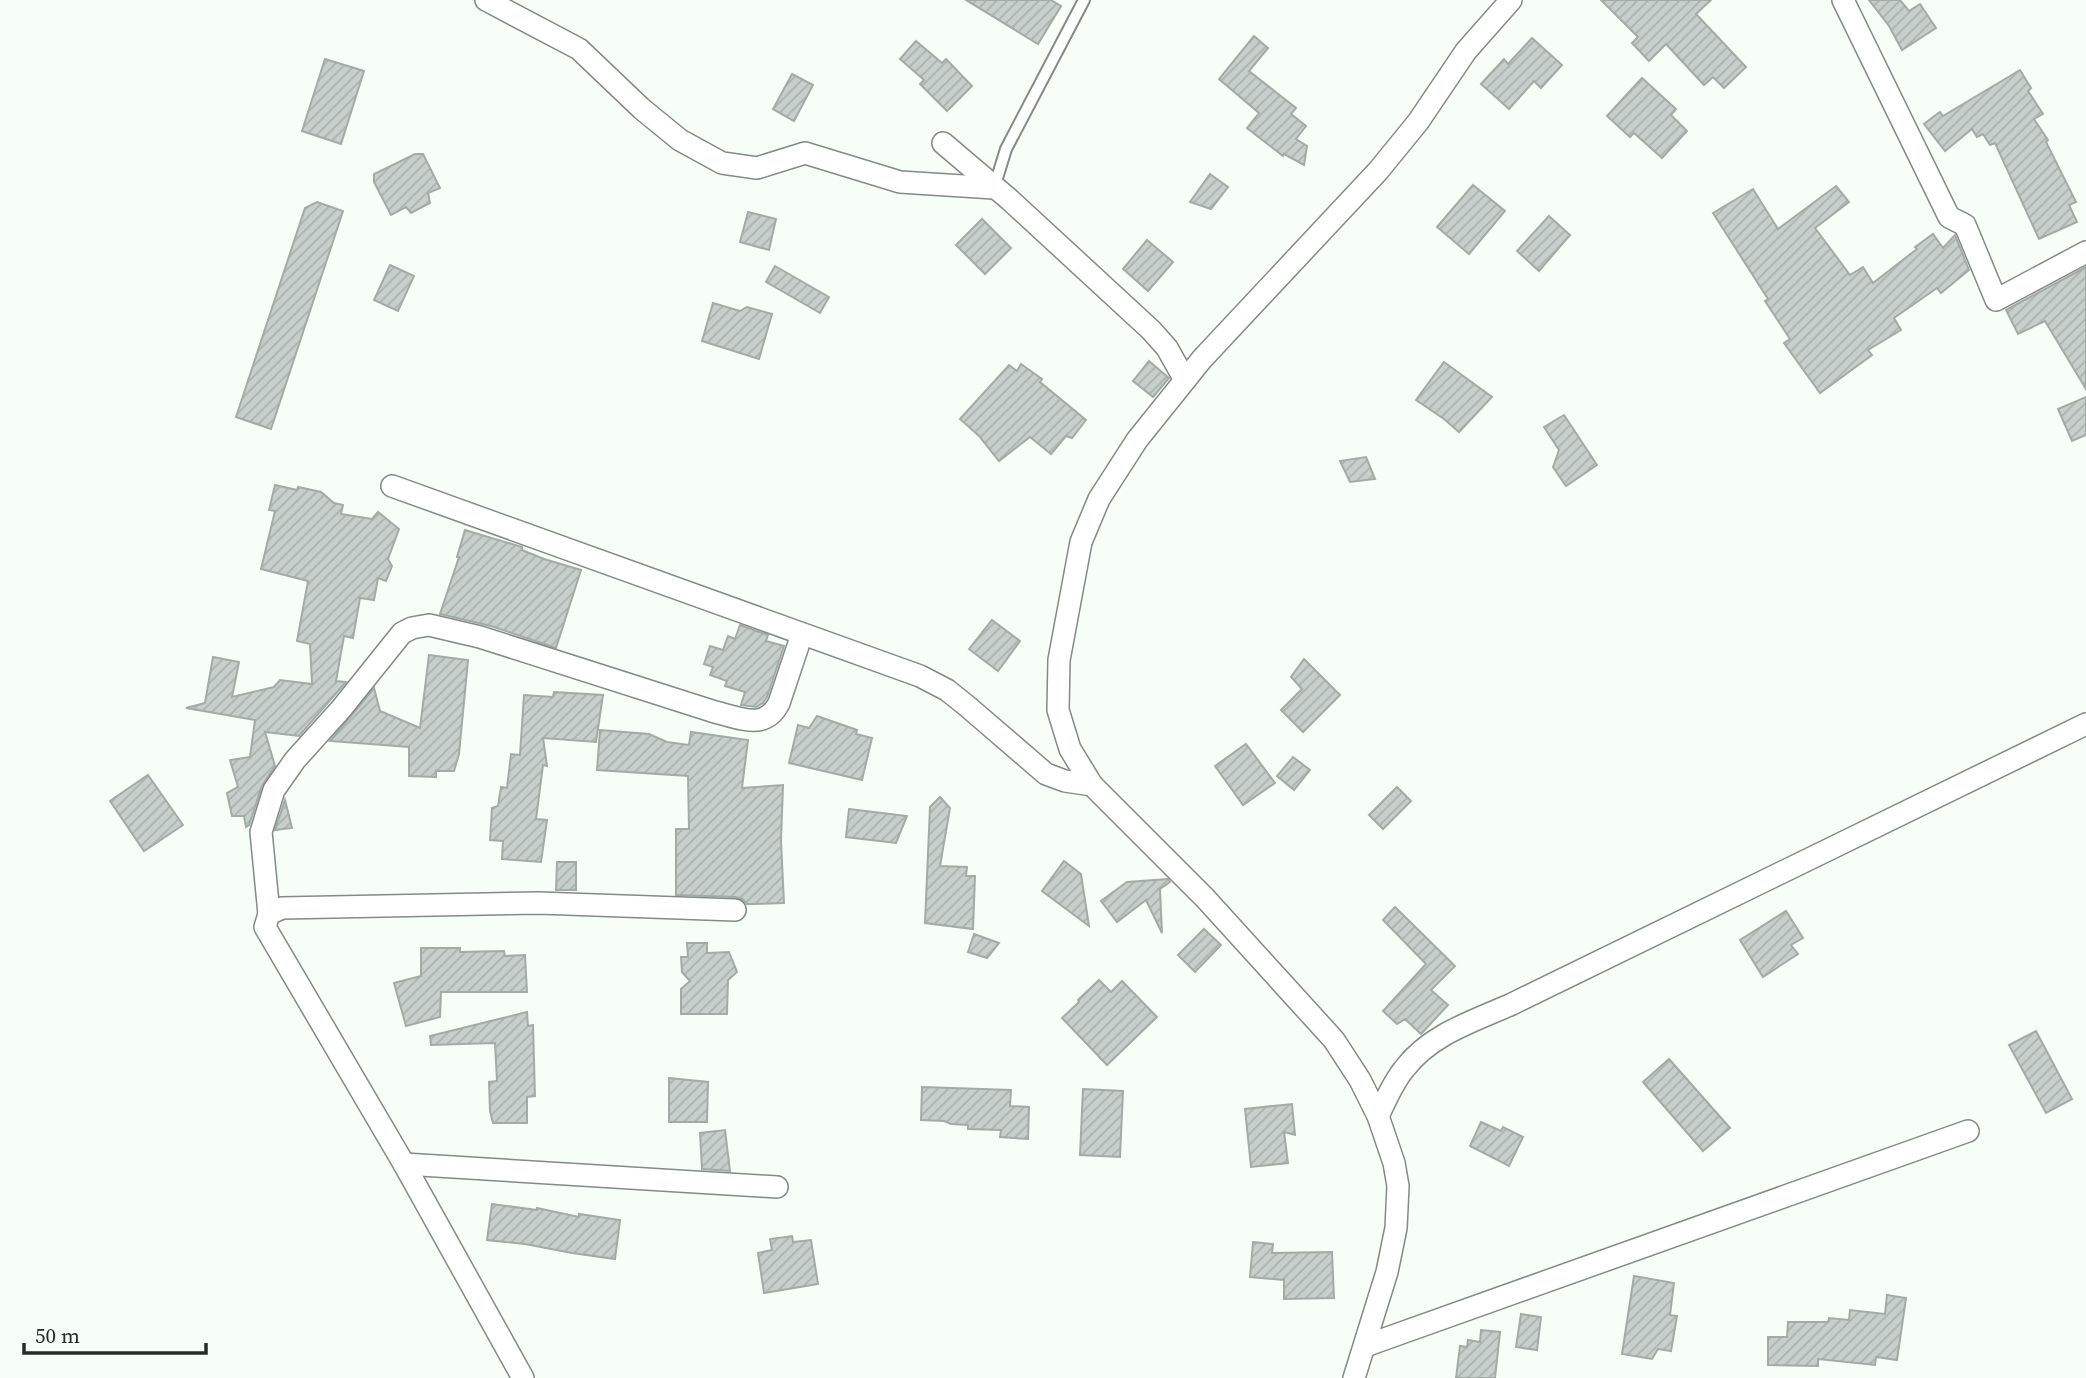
<svg xmlns="http://www.w3.org/2000/svg" width="2086" height="1378" font-family="'Source Serif 4',serif">
<style>
.building{fill:url(#building-hatch);stroke:#a3aba7;stroke-width:2}
.lines{fill:none;stroke-linecap:round;stroke-linejoin:round}
.lane-casing{stroke:#848a85;stroke-width:14}
.street-casing{stroke:#848a85;stroke-width:24}
.lane{stroke:#fff;stroke-width:10}
.street{stroke:#fff;stroke-width:21}
</style>
<defs>
<pattern id="building-hatch" width="6" height="6" patternUnits="userSpaceOnUse" patternTransform="scale(1.75)"><rect width="6" height="6" fill="#c6cfcb"/><path d="M-1 1l2-2M0 6l6-6M5 7l2-2" fill="none" stroke="#aab2ae"/></pattern>
</defs>
<rect width="100%" height="100%" fill="#f7fef8"/>
<g class="building">
<path d="M 966,0 L 1051,0 L 1061,6 L 1038,44 Z"/>
<path d="M 1601,0 L 1711,0 L 1696,14 L 1746,67 L 1724,88 L 1713,77 L 1704,85 L 1666,44 L 1649,61 L 1632,43 L 1638,37 Z"/>
<path d="M 1869,0 L 1900,0 L 1909,11 L 1920,4 L 1936,28 L 1902,50 L 1889,26 Z"/>
<path d="M 1254,36 L 1268,48 L 1249,71 L 1296,108 L 1291,114 L 1306,126 L 1296,139 L 1307,146 L 1304,165 L 1284,154 L 1283,156 L 1247,128 L 1259,113 L 1219,79 Z"/>
<path d="M 1532,38 L 1562,65 L 1541,88 L 1534,81 L 1509,109 L 1481,84 L 1504,59 L 1508,64 Z"/>
<path d="M 916,41 L 942,63 L 946,59 L 972,86 L 947,111 L 920,84 L 924,80 L 900,59 Z"/>
<path d="M 325,59 L 364,71 L 341,144 L 302,131 Z"/>
<path d="M 2020,70 L 2031,88 L 2028,91 L 2043,114 L 2034,119 L 2048,140 L 2046,142 L 2076,202 L 2069,205 L 2077,222 L 2039,239 L 1995,143 L 1990,145 L 1983,134 L 1977,137 L 1972,129 L 1945,151 L 1924,124 L 1940,112 L 1943,116 Z"/>
<path d="M 792,74 L 813,85 L 794,121 L 773,109 Z"/>
<path d="M 1642,78 L 1676,109 L 1671,115 L 1687,131 L 1662,158 L 1634,133 L 1630,137 L 1607,116 Z"/>
<path d="M 415,154 L 423,154 L 440,188 L 428,193 L 430,203 L 411,213 L 406,207 L 391,215 L 374,182 L 374,174 Z"/>
<path d="M 1210,174 L 1228,187 L 1211,209 L 1190,202 Z"/>
<path d="M 1473,185 L 1505,211 L 1469,254 L 1437,227 Z"/>
<path d="M 1836,186 L 1849,202 L 1815,228 L 1850,275 L 1863,267 L 1873,283 L 1917,249 L 1915,247 L 1933,234 L 1943,248 L 1955,235 L 1969,270 L 1941,293 L 1937,288 L 1894,318 L 1901,330 L 1868,350 L 1872,355 L 1820,393 L 1784,343 L 1790,339 L 1765,301 L 1768,299 L 1713,213 L 1753,189 L 1778,229 Z"/>
<path d="M 317,202 L 343,211 L 271,429 L 236,417 L 305,208 Z"/>
<path d="M 748,212 L 776,219 L 769,250 L 740,242 Z"/>
<path d="M 1549,216 L 1570,235 L 1539,271 L 1517,251 Z"/>
<path d="M 982,219 L 1011,248 L 985,274 L 956,245 Z"/>
<path d="M 1147,240 L 1173,262 L 1148,291 L 1123,269 Z"/>
<path d="M 390,265 L 414,276 L 398,311 L 374,300 Z"/>
<path d="M 775,266 L 829,297 L 820,313 L 766,282 Z"/>
<path d="M 2086,267 L 2086,389 L 2045,321 L 2018,334 L 2006,310 Z"/>
<path d="M 713,303 L 740,311 L 747,307 L 772,314 L 759,359 L 702,341 Z"/>
<path d="M 1149,361 L 1169,378 L 1153,397 L 1133,381 Z"/>
<path d="M 1444,362 L 1492,397 L 1459,432 L 1444,419 L 1416,400 Z"/>
<path d="M 1021,364 L 1042,379 L 1040,382 L 1086,420 L 1072,438 L 1066,436 L 1051,454 L 1030,437 L 999,461 L 979,436 L 960,419 L 1009,365 L 1017,371 Z"/>
<path d="M 2086,397 L 2086,435 L 2072,441 L 2058,409 Z"/>
<path d="M 1564,415 L 1597,465 L 1566,486 L 1553,467 L 1559,450 L 1544,427 Z"/>
<path d="M 1366,457 L 1375,479 L 1350,482 L 1340,461 Z"/>
<path d="M 275,485 L 297,490 L 298,487 L 321,492 L 334,503 L 343,505 L 341,514 L 372,519 L 378,512 L 399,529 L 388,559 L 392,566 L 386,581 L 378,578 L 374,600 L 360,598 L 353,638 L 344,636 L 336,681 L 346,682 L 299,736 L 265,732 L 275,766 L 262,786 L 249,825 L 246,827 L 244,816 L 232,816 L 227,793 L 238,787 L 230,760 L 250,757 L 255,720 L 186,708 L 205,703 L 213,657 L 239,662 L 232,697 L 274,687 L 280,680 L 312,684 L 310,644 L 297,641 L 308,581 L 261,569 L 275,511 L 269,510 Z"/>
<path d="M 465,530 L 522,547 L 522,550 L 544,559 L 581,570 L 556,648 L 491,626 L 440,614 L 459,557 L 457,557 Z"/>
<path d="M 992,620 L 1020,641 L 998,671 L 969,649 Z"/>
<path d="M 740,625 L 768,635 L 766,641 L 784,646 L 767,697 L 763,703 L 756,707 L 741,705 L 745,692 L 725,686 L 727,681 L 710,675 L 713,667 L 704,664 L 710,646 L 723,650 L 728,636 L 735,639 Z"/>
<path d="M 429,655 L 468,660 L 459,754 L 454,771 L 436,771 L 436,777 L 409,776 L 409,747 L 330,741 L 374,688 L 380,711 L 420,728 Z"/>
<path d="M 1304,659 L 1340,695 L 1303,732 L 1281,710 L 1302,689 L 1291,677 Z"/>
<path d="M 554,692 L 603,695 L 596,742 L 543,738 L 547,766 L 543,765 L 536,819 L 547,820 L 541,862 L 502,859 L 503,841 L 490,840 L 492,808 L 498,806 L 501,787 L 507,788 L 511,754 L 520,755 L 524,695 L 553,697 Z"/>
<path d="M 817,716 L 857,730 L 856,734 L 872,738 L 862,780 L 789,763 L 798,725 L 809,728 Z"/>
<path d="M 600,730 L 649,734 L 667,742 L 689,745 L 691,732 L 748,740 L 742,788 L 783,785 L 781,841 L 784,903 L 753,904 L 747,904 L 742,899 L 735,897 L 676,895 L 676,829 L 689,829 L 688,776 L 597,770 Z"/>
<path d="M 1246,744 L 1275,783 L 1243,805 L 1215,766 Z"/>
<path d="M 1293,757 L 1310,770 L 1294,790 L 1277,776 Z"/>
<path d="M 148,775 L 183,825 L 144,851 L 110,801 Z"/>
<path d="M 1397,787 L 1411,801 L 1383,829 L 1369,815 Z"/>
<path d="M 940,797 L 950,808 L 940,866 L 967,867 L 966,876 L 975,876 L 973,929 L 925,923 L 930,807 Z"/>
<path d="M 285,800 L 292,828 L 275,830 Z"/>
<path d="M 849,809 L 907,816 L 896,843 L 846,837 Z"/>
<path d="M 1064,861 L 1081,874 L 1089,926 L 1042,891 Z"/>
<path d="M 557,862 L 576,862 L 576,890 L 556,890 Z"/>
<path d="M 1168,879 L 1170,882 L 1160,889 L 1162,933 L 1146,900 L 1117,922 L 1101,901 L 1127,882 Z"/>
<path d="M 1395,907 L 1455,966 L 1431,990 L 1448,1005 L 1421,1034 L 1405,1019 L 1397,1024 L 1383,1011 L 1426,964 L 1383,920 Z"/>
<path d="M 1786,911 L 1803,938 L 1791,945 L 1798,954 L 1763,977 L 1740,940 Z"/>
<path d="M 1204,929 L 1221,945 L 1195,972 L 1178,955 Z"/>
<path d="M 974,934 L 999,943 L 987,958 L 968,952 Z"/>
<path d="M 687,943 L 707,943 L 707,953 L 729,952 L 737,972 L 728,980 L 727,1014 L 681,1014 L 681,989 L 690,981 L 682,972 L 681,957 L 688,957 Z"/>
<path d="M 421,948 L 460,948 L 460,952 L 504,951 L 505,956 L 525,955 L 527,992 L 441,992 L 440,1017 L 406,1026 L 394,983 L 421,976 Z"/>
<path d="M 1099,980 L 1111,992 L 1122,981 L 1157,1017 L 1107,1065 L 1062,1018 L 1079,1002 L 1078,1000 Z"/>
<path d="M 527,1012 L 528,1026 L 533,1025 L 535,1096 L 527,1097 L 527,1123 L 493,1123 L 490,1111 L 489,1082 L 497,1081 L 495,1043 L 431,1045 L 430,1036 Z"/>
<path d="M 2036,1031 L 2072,1099 L 2046,1113 L 2009,1045 Z"/>
<path d="M 1669,1059 L 1730,1128 L 1703,1151 L 1643,1082 Z"/>
<path d="M 669,1078 L 708,1082 L 707,1122 L 669,1122 Z"/>
<path d="M 922,1087 L 1011,1090 L 1010,1106 L 1029,1107 L 1028,1139 L 1000,1137 L 1001,1130 L 968,1129 L 968,1125 L 951,1124 L 944,1121 L 921,1120 Z"/>
<path d="M 1083,1089 L 1123,1091 L 1120,1157 L 1080,1155 Z"/>
<path d="M 1292,1104 L 1295,1135 L 1284,1132 L 1288,1163 L 1251,1167 L 1245,1109 Z"/>
<path d="M 1481,1122 L 1501,1131 L 1503,1127 L 1523,1137 L 1509,1166 L 1470,1146 Z"/>
<path d="M 725,1130 L 730,1171 L 702,1169 L 700,1133 Z"/>
<path d="M 492,1204 L 537,1210 L 537,1208 L 579,1217 L 579,1214 L 620,1220 L 615,1259 L 572,1253 L 525,1244 L 487,1240 Z"/>
<path d="M 792,1236 L 793,1242 L 811,1240 L 818,1284 L 764,1293 L 758,1253 L 772,1250 L 770,1239 Z"/>
<path d="M 1253,1242 L 1273,1244 L 1272,1253 L 1332,1252 L 1334,1298 L 1284,1299 L 1284,1280 L 1250,1277 Z"/>
<path d="M 1634,1276 L 1674,1283 L 1670,1315 L 1677,1316 L 1671,1351 L 1658,1349 L 1652,1359 L 1622,1354 Z"/>
<path d="M 1887,1295 L 1906,1298 L 1897,1360 L 1876,1357 L 1875,1365 L 1818,1359 L 1818,1366 L 1768,1365 L 1768,1337 L 1787,1337 L 1788,1322 L 1828,1322 L 1829,1318 L 1849,1320 L 1850,1310 L 1885,1314 Z"/>
<path d="M 1521,1314 L 1541,1317 L 1537,1350 L 1516,1347 Z"/>
<path d="M 1481,1330 L 1500,1332 L 1495,1378 L 1456,1378 L 1460,1346 L 1467,1347 L 1468,1340 L 1480,1342 Z"/>
</g>
<g class="lines">
<g class="lane-casing">
<path id="lane" d="M 994,188 L 1006,149 L 1084,0"/>
</g>
<g class="street-casing">
<g id="street">
<path d="M 486,0 L 579,49 L 642,109 L 680,140 L 722,163 L 757,168 L 805,153 L 900,182 L 994,188"/>
<path d="M 1843,0 L 1949,217 L 1965,225 L 1996,300 L 2086,252"/>
<path d="M 943,143 L 1010,200 L 1151,330 L 1167,348 L 1185,380"/>
<path d="M 392,486 L 920,676 L 947,690 L 967,706 L 1046,774 L 1065,781 L 1092,785"/>
<path d="M 269,914 L 261,832 L 274,790 L 295,760 L 341,709 L 402,633 L 412,628 L 429,625 L 480,637 L 715,712 C 740,718 765,731 779,703 L 802,634"/>
<path d="M 1378,1116 C 1386,1100 1393,1082 1405,1068 C 1431,1034 1474,1021 1512,1004 L 2086,724"/>
<path d="M 404,1164 L 777,1187"/>
<path d="M 1365,1346 L 1968,1131"/>
<path d="M 523,1378 L 404,1164 L 265,927 L 269,914 L 282,908 L 539,903 L 735,910"/>
<path d="M 1354,1378 L 1387,1272 L 1396,1228 L 1398,1186 L 1394,1163 L 1378,1116 L 1360,1080 L 1334,1040 L 1205,898 L 1092,785 L 1070,749 L 1058,710 L 1059,660 L 1081,542 L 1099,499 L 1137,440 L 1202,359 L 1378,171 L 1418,122 L 1466,51 L 1511,0"/>
</g>
</g>
<use href="#lane" class="lane"/>
<use href="#street" class="street"/>
</g>
<path d="M24 1343v10h182v-10" fill="none" stroke="#282b29" stroke-width="3.5"/>
<text x="35" y="1343" font-size="21" fill="#282b29" stroke="#f7fef8" stroke-width="5" paint-order="stroke">50 m</text>
</svg>
